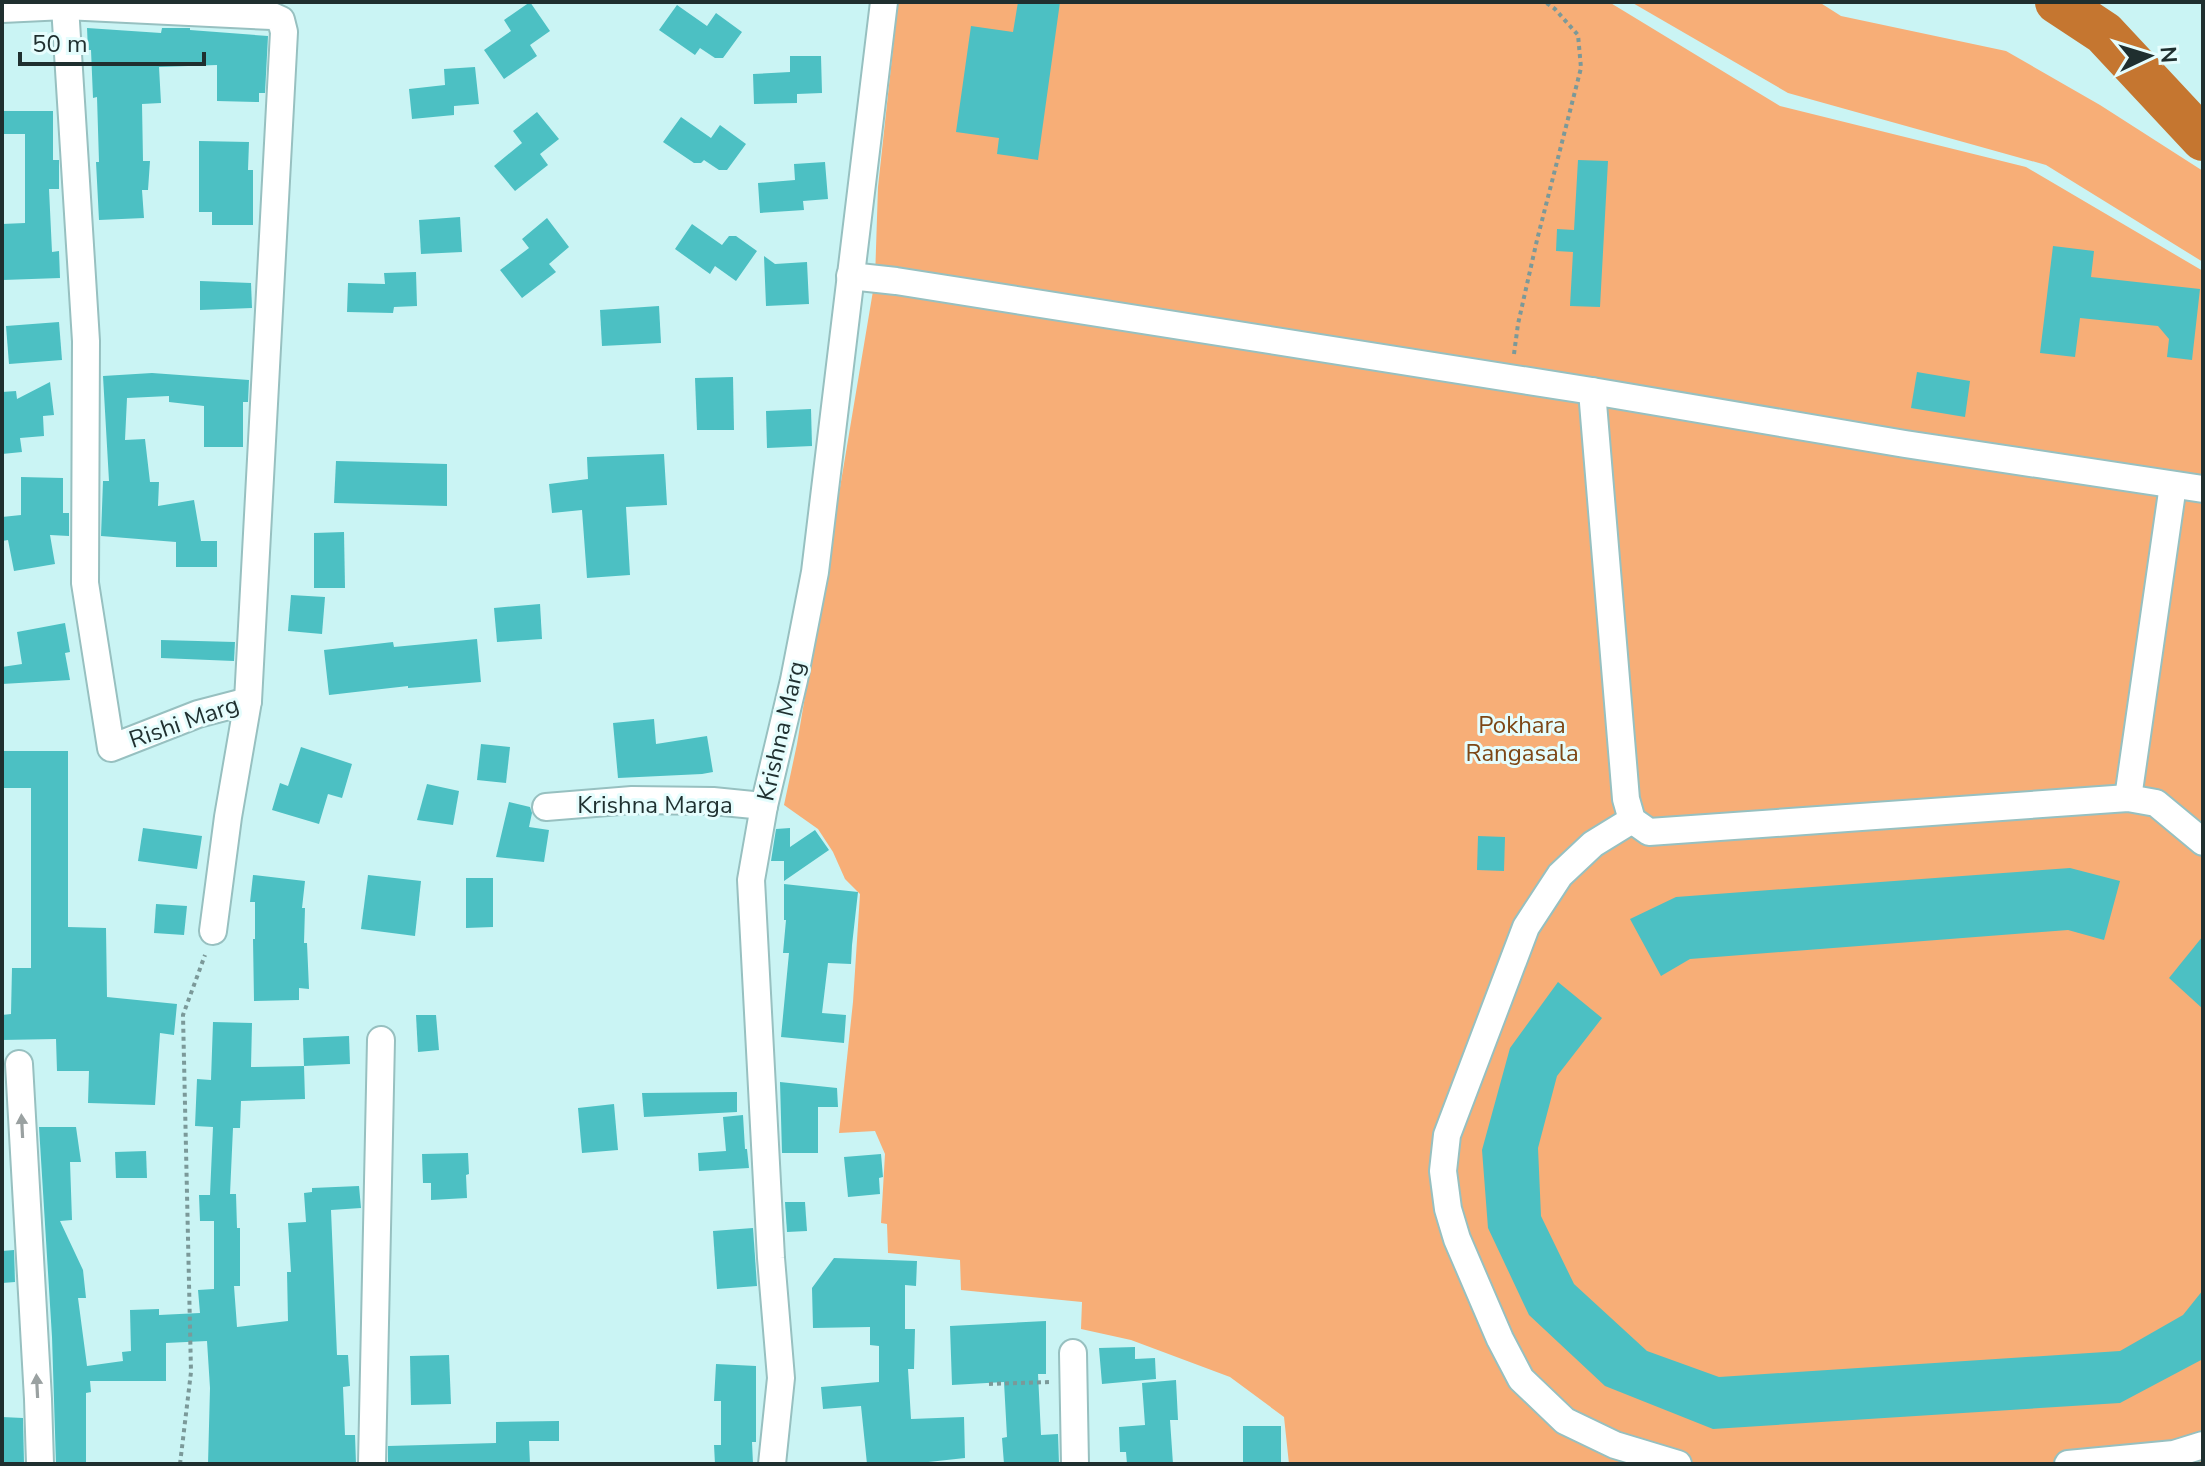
<svg xmlns="http://www.w3.org/2000/svg" width="2205" height="1466" font-family="'Nunito Sans',sans-serif">
<style>
.green{fill:#f7ae77}
.lines{fill:none;stroke-linecap:round;stroke-linejoin:round}
.river{stroke:#c57630;stroke-width:44}
.building{fill:#4cc0c3}
.minor-casing{stroke:#97c0c0;stroke-width:30}
.path{stroke:#7b9999;stroke-width:4;stroke-dasharray:4 4;stroke-linecap:butt}
.minor{stroke:#fff;stroke-width:26}
.oneway{fill:#9aa1a1}
.labels{text-anchor:middle;dominant-baseline:central;stroke-width:6;stroke-linejoin:round;paint-order:stroke}
.street-label{font-size:24px;fill:#1f2f2f;stroke:#e5fdfd}
.park-label{font-size:24px;fill:#7d4716;stroke:#e5fdfd}
</style>
<rect width="100%" height="100%" fill="#caf4f4"/>
<g class="green">
<path d="M 898,2 L 1609,2 L 1780,106 L 2026,167 L 2203,271 L 2203,1464 L 1289,1464 L 1284,1417 L 1230,1377 L 1131,1340 L 1081,1329 L 1082,1302 L 961,1290 L 960,1260 L 888,1253 L 887,1224 L 881,1223 L 885,1154 L 875,1131 L 839,1133 L 853,1002 L 860,894 L 845,879 L 833,852 L 818,829 L 784,805 L 797,744 L 875,279 L 878,187 Z"/>
<path d="M 1631,2 L 1819,2 L 1841,16 L 2006,51 L 2100,105 L 2203,171 L 2203,262 L 2046,165 L 1788,93 Z"/>
</g>
<g class="lines">
<path class="river" d="M 2057,2 L 2104,33 L 2203,139"/>
</g>
<g class="building">
<path d="M 530,2 L 550,31 L 530,45 L 537,56 L 504,79 L 484,50 L 511,31 L 504,20 Z"/>
<path d="M 1018,2 L 1060,2 L 1038,160 L 997,154 L 999,138 L 956,132 L 971,26 L 1013,32 Z"/>
<path d="M 677,5 L 707,26 L 716,13 L 742,32 L 723,58 L 715,58 L 700,48 L 695,55 L 659,30 Z"/>
<path d="M 87,28 L 161,33 L 162,28 L 190,28 L 190,30 L 268,36 L 265,93 L 259,93 L 259,102 L 217,101 L 217,65 L 159,67 L 161,103 L 142,104 L 143,161 L 150,161 L 148,190 L 142,190 L 144,218 L 99,220 L 96,162 L 99,162 L 97,97 L 93,98 L 91,50 L 88,50 Z"/>
<path d="M 790,56 L 821,56 L 822,93 L 797,94 L 797,103 L 754,104 L 753,74 L 790,72 Z"/>
<path d="M 475,67 L 479,104 L 454,106 L 454,115 L 412,119 L 409,89 L 445,85 L 444,69 Z"/>
<path d="M 2,111 L 53,111 L 53,160 L 59,160 L 59,189 L 49,189 L 52,252 L 59,251 L 60,278 L 3,280 L 2,224 L 25,223 L 25,134 L 2,134 Z"/>
<path d="M 537,112 L 559,139 L 540,154 L 548,165 L 515,191 L 494,166 L 522,143 L 513,131 Z"/>
<path d="M 681,117 L 711,138 L 720,125 L 746,144 L 727,170 L 719,170 L 704,160 L 701,163 L 694,163 L 663,142 Z"/>
<path d="M 199,141 L 249,142 L 248,170 L 253,170 L 253,225 L 212,225 L 212,212 L 199,212 Z"/>
<path d="M 1578,160 L 1608,161 L 1600,307 L 1570,306 L 1573,252 L 1556,251 L 1557,229 L 1574,230 Z"/>
<path d="M 825,162 L 828,199 L 803,201 L 804,210 L 760,213 L 758,183 L 795,180 L 794,164 Z"/>
<path d="M 460,217 L 462,252 L 421,254 L 419,220 Z"/>
<path d="M 547,218 L 569,247 L 549,264 L 556,272 L 522,298 L 500,270 L 529,248 L 522,239 Z"/>
<path d="M 692,224 L 722,245 L 729,236 L 736,236 L 757,251 L 736,281 L 715,266 L 710,274 L 675,249 Z"/>
<path d="M 2053,246 L 2094,251 L 2091,277 L 2200,289 L 2192,360 L 2167,357 L 2169,339 L 2158,326 L 2080,318 L 2075,357 L 2040,353 Z"/>
<path d="M 764,256 L 775,264 L 807,262 L 809,304 L 766,306 Z"/>
<path d="M 416,272 L 417,306 L 394,307 L 393,313 L 347,312 L 348,283 L 385,284 L 384,273 Z"/>
<path d="M 200,281 L 251,283 L 252,308 L 200,310 Z"/>
<path d="M 659,306 L 661,343 L 602,346 L 600,310 Z"/>
<path d="M 59,322 L 62,360 L 9,364 L 6,326 Z"/>
<path d="M 1917,372 L 1970,381 L 1965,417 L 1911,408 Z"/>
<path d="M 152,373 L 249,380 L 248,402 L 243,402 L 243,447 L 204,447 L 204,406 L 169,402 L 169,396 L 127,398 L 125,440 L 145,439 L 150,482 L 159,482 L 158,506 L 194,500 L 201,541 L 217,541 L 217,567 L 176,567 L 176,542 L 101,536 L 103,481 L 109,481 L 103,376 Z"/>
<path d="M 733,377 L 734,430 L 697,430 L 695,378 Z"/>
<path d="M 50,382 L 54,415 L 43,416 L 44,436 L 20,438 L 22,452 L 2,454 L 2,392 L 16,391 L 17,399 Z"/>
<path d="M 811,409 L 812,446 L 767,448 L 766,411 Z"/>
<path d="M 664,454 L 667,505 L 626,507 L 630,575 L 587,578 L 582,510 L 552,513 L 549,484 L 588,479 L 587,457 Z"/>
<path d="M 336,461 L 447,464 L 447,506 L 334,503 Z"/>
<path d="M 21,477 L 63,478 L 63,513 L 69,513 L 69,536 L 50,535 L 55,564 L 14,571 L 8,540 L 2,541 L 2,517 L 21,515 Z"/>
<path d="M 344,532 L 345,588 L 314,588 L 314,533 Z"/>
<path d="M 291,595 L 325,597 L 322,634 L 288,631 Z"/>
<path d="M 540,604 L 542,639 L 497,642 L 494,608 Z"/>
<path d="M 65,623 L 70,652 L 65,653 L 70,680 L 2,684 L 2,667 L 22,664 L 17,632 Z"/>
<path d="M 477,639 L 481,682 L 408,688 L 408,686 L 329,695 L 324,650 L 393,642 L 394,647 Z"/>
<path d="M 161,640 L 235,642 L 234,661 L 161,658 Z"/>
<path d="M 654,719 L 656,744 L 707,736 L 713,772 L 702,774 L 618,778 L 613,723 Z"/>
<path d="M 481,744 L 510,747 L 506,783 L 477,780 Z"/>
<path d="M 301,747 L 352,764 L 342,798 L 328,794 L 319,824 L 272,810 L 280,783 L 288,786 Z"/>
<path d="M 2,751 L 68,751 L 68,927 L 106,928 L 107,997 L 177,1004 L 174,1035 L 160,1033 L 155,1105 L 88,1103 L 89,1071 L 57,1071 L 56,1039 L 2,1040 L 2,1015 L 11,1014 L 12,968 L 31,968 L 31,788 L 2,788 Z"/>
<path d="M 427,784 L 459,791 L 453,825 L 417,820 Z"/>
<path d="M 509,802 L 530,807 L 532,813 L 529,827 L 549,830 L 544,862 L 496,857 Z"/>
<path d="M 143,828 L 202,836 L 197,869 L 138,861 Z"/>
<path d="M 790,828 L 790,847 L 815,830 L 829,850 L 784,881 L 784,861 L 771,861 L 776,829 Z"/>
<path d="M 1478,836 L 1505,837 L 1504,871 L 1477,870 Z"/>
<path d="M 2070,868 L 2120,881 L 2104,940 L 2068,930 L 1690,959 L 1661,976 L 1630,919 L 1676,897 Z"/>
<path d="M 253,875 L 305,881 L 302,908 L 305,908 L 304,943 L 307,943 L 309,989 L 299,988 L 299,1000 L 254,1001 L 253,939 L 255,939 L 255,902 L 250,902 Z"/>
<path d="M 368,875 L 421,881 L 415,936 L 361,929 Z"/>
<path d="M 466,878 L 493,878 L 493,927 L 466,928 Z"/>
<path d="M 784,884 L 858,892 L 852,945 L 851,964 L 828,963 L 822,1013 L 846,1015 L 844,1043 L 781,1037 L 789,953 L 783,953 L 786,920 L 784,920 Z"/>
<path d="M 156,904 L 187,906 L 184,935 L 154,933 Z"/>
<path d="M 2203,936 L 2203,1009 L 2169,978 Z"/>
<path d="M 1558,982 L 1602,1018 L 1557,1076 L 1538,1148 L 1541,1216 L 1574,1284 L 1647,1351 L 1719,1377 L 2120,1351 L 2183,1315 L 2203,1290 L 2203,1359 L 2120,1403 L 1713,1429 L 1605,1386 L 1529,1315 L 1488,1228 L 1482,1150 L 1510,1048 Z"/>
<path d="M 416,1015 L 436,1015 L 439,1050 L 418,1052 Z"/>
<path d="M 213,1022 L 252,1023 L 251,1067 L 304,1066 L 305,1099 L 241,1101 L 240,1128 L 233,1128 L 230,1194 L 236,1194 L 237,1228 L 240,1228 L 240,1286 L 234,1286 L 237,1327 L 288,1321 L 287,1272 L 291,1272 L 288,1223 L 306,1222 L 304,1193 L 312,1192 L 312,1188 L 359,1186 L 361,1208 L 331,1210 L 337,1355 L 348,1355 L 350,1386 L 343,1387 L 345,1435 L 355,1435 L 356,1464 L 208,1464 L 210,1388 L 207,1341 L 166,1343 L 166,1381 L 90,1381 L 91,1392 L 86,1393 L 86,1464 L 56,1464 L 52,1337 L 39,1127 L 76,1127 L 81,1162 L 70,1162 L 72,1220 L 60,1221 L 83,1270 L 86,1298 L 78,1298 L 87,1366 L 123,1361 L 122,1352 L 131,1351 L 130,1310 L 159,1309 L 159,1315 L 200,1313 L 198,1290 L 214,1289 L 214,1221 L 200,1221 L 199,1195 L 210,1195 L 213,1127 L 195,1126 L 197,1079 L 211,1080 Z"/>
<path d="M 349,1036 L 350,1064 L 304,1066 L 303,1038 Z"/>
<path d="M 780,1082 L 837,1088 L 838,1107 L 818,1107 L 818,1153 L 782,1153 Z"/>
<path d="M 737,1092 L 737,1112 L 644,1117 L 642,1093 Z"/>
<path d="M 614,1104 L 618,1150 L 582,1153 L 578,1108 Z"/>
<path d="M 743,1115 L 745,1149 L 747,1149 L 749,1168 L 699,1171 L 698,1153 L 726,1151 L 723,1117 Z"/>
<path d="M 146,1151 L 147,1178 L 116,1178 L 115,1152 Z"/>
<path d="M 468,1153 L 469,1174 L 466,1175 L 467,1198 L 431,1200 L 431,1183 L 423,1183 L 422,1154 Z"/>
<path d="M 881,1154 L 883,1177 L 879,1178 L 880,1194 L 848,1197 L 844,1157 Z"/>
<path d="M 785,1202 L 805,1202 L 807,1231 L 787,1232 Z"/>
<path d="M 753,1228 L 757,1286 L 717,1289 L 713,1231 Z"/>
<path d="M 14,1250 L 15,1282 L 2,1283 L 2,1251 Z"/>
<path d="M 834,1258 L 917,1261 L 916,1286 L 905,1285 L 905,1329 L 915,1329 L 914,1369 L 908,1369 L 911,1419 L 964,1417 L 965,1458 L 910,1464 L 867,1464 L 861,1406 L 823,1409 L 821,1387 L 879,1382 L 879,1346 L 870,1345 L 870,1327 L 813,1328 L 812,1288 Z"/>
<path d="M 1046,1321 L 1046,1374 L 1038,1374 L 1041,1435 L 1058,1434 L 1059,1464 L 1004,1464 L 1002,1438 L 1007,1437 L 1004,1382 L 952,1385 L 950,1326 Z"/>
<path d="M 1135,1347 L 1135,1359 L 1155,1358 L 1156,1379 L 1102,1384 L 1099,1348 Z"/>
<path d="M 449,1355 L 451,1404 L 411,1405 L 410,1356 Z"/>
<path d="M 716,1364 L 756,1366 L 756,1442 L 752,1442 L 753,1464 L 715,1464 L 714,1445 L 721,1445 L 721,1401 L 714,1401 Z"/>
<path d="M 1176,1380 L 1178,1420 L 1170,1420 L 1173,1464 L 1127,1464 L 1126,1452 L 1120,1452 L 1119,1427 L 1145,1425 L 1142,1383 Z"/>
<path d="M 2,1417 L 23,1418 L 24,1464 L 2,1464 Z"/>
<path d="M 559,1421 L 559,1441 L 529,1441 L 530,1464 L 388,1464 L 388,1446 L 496,1443 L 496,1422 Z"/>
<rect x="1243" y="1426" width="38" height="38"/>
</g>
<g class="lines">
<g class="minor-casing">
<g id="minor">
<path d="M 65,6 L 86,341 L 85,583 L 111,748 L 198,714 L 248,701"/>
<path d="M 2,9 L 65,6 L 272,16 L 281,20 L 284,32 L 248,701 L 228,817 L 213,931"/>
<path d="M 850,276 L 896,281 L 1592,391 L 1905,444 L 2203,489"/>
<path d="M 1592,391 L 1626,799 L 1632,820 L 1649,832 L 2128,798 L 2156,803 L 2203,842"/>
<path d="M 2128,798 L 2173,485"/>
<path d="M 546,807 L 632,800 L 713,801 L 764,806"/>
<path d="M 1632,820 L 1593,844 L 1560,875 L 1526,927 L 1447,1135 L 1443,1171 L 1448,1209 L 1457,1239 L 1500,1339 L 1521,1379 L 1565,1421 L 1615,1445 L 1678,1464"/>
<path d="M 19,1064 L 38,1399 L 40,1464"/>
<path d="M 1073,1353 L 1075,1464"/>
<path d="M 372,1464 L 381,1040"/>
<path d="M 772,1464 L 781,1378 L 771,1258 L 751,880 L 764,806 L 794,680 L 815,572 L 884,2"/>
<path d="M 2068,1464 L 2174,1454 L 2203,1445"/>
</g>
</g>
<g class="path">
<path d="M 1514,354 L 1518,324 L 1537,240 L 1581,68 L 1578,35 L 1555,9 L 1545,2"/>
<path d="M 989,1384 L 1051,1382"/>
<path d="M 180,1464 L 191,1372 L 183,1015 L 205,955"/>
</g>
<use href="#minor" class="minor"/>
</g>
<defs><path id="oneway-solid" d="M-6-.8H1V-3.2L6.5 0L1 3.2V.8H-6Z" transform="scale(2)"/></defs>
<g class="oneway">
<use href="#oneway-solid" transform="translate(22 1126) rotate(-93)"/>
<use href="#oneway-solid" transform="translate(37 1386) rotate(-93)"/>
</g>
<g class="labels">
<g class="street-label">
<text transform="translate(184 722) rotate(-19)">Rishi Marg</text>
<text transform="translate(781 731) rotate(-77)">Krishna Marg</text>
<text x="655" y="805">Krishna Marga</text>
</g>
<g class="park-label">
<text x="1522" y="725">Pokhara<tspan x="1522" dy="28">Rangasala</tspan></text>
</g>
</g>
<rect width="2205" height="1466" fill="none" stroke="#1f2f2f" stroke-width="8"/>
<g transform="translate(2149 56) rotate(86)" stroke="#e5fdfd" stroke-width="6" paint-order="stroke">
<path d="M0-6L14 30L0 20L-14 30Z" fill="#1f2f2f"/>
<text y="-12" font-size="22" font-weight="bold" text-anchor="middle" fill="#1f2f2f">N</text>
</g>
<path d="M20 52v12h184v-12" fill="none" stroke="#1f2f2f" stroke-width="4"/>
<text x="32" y="52" font-size="24" fill="#1f2f2f" stroke="#e5fdfd" stroke-width="6" paint-order="stroke">50 m</text>
</svg>
